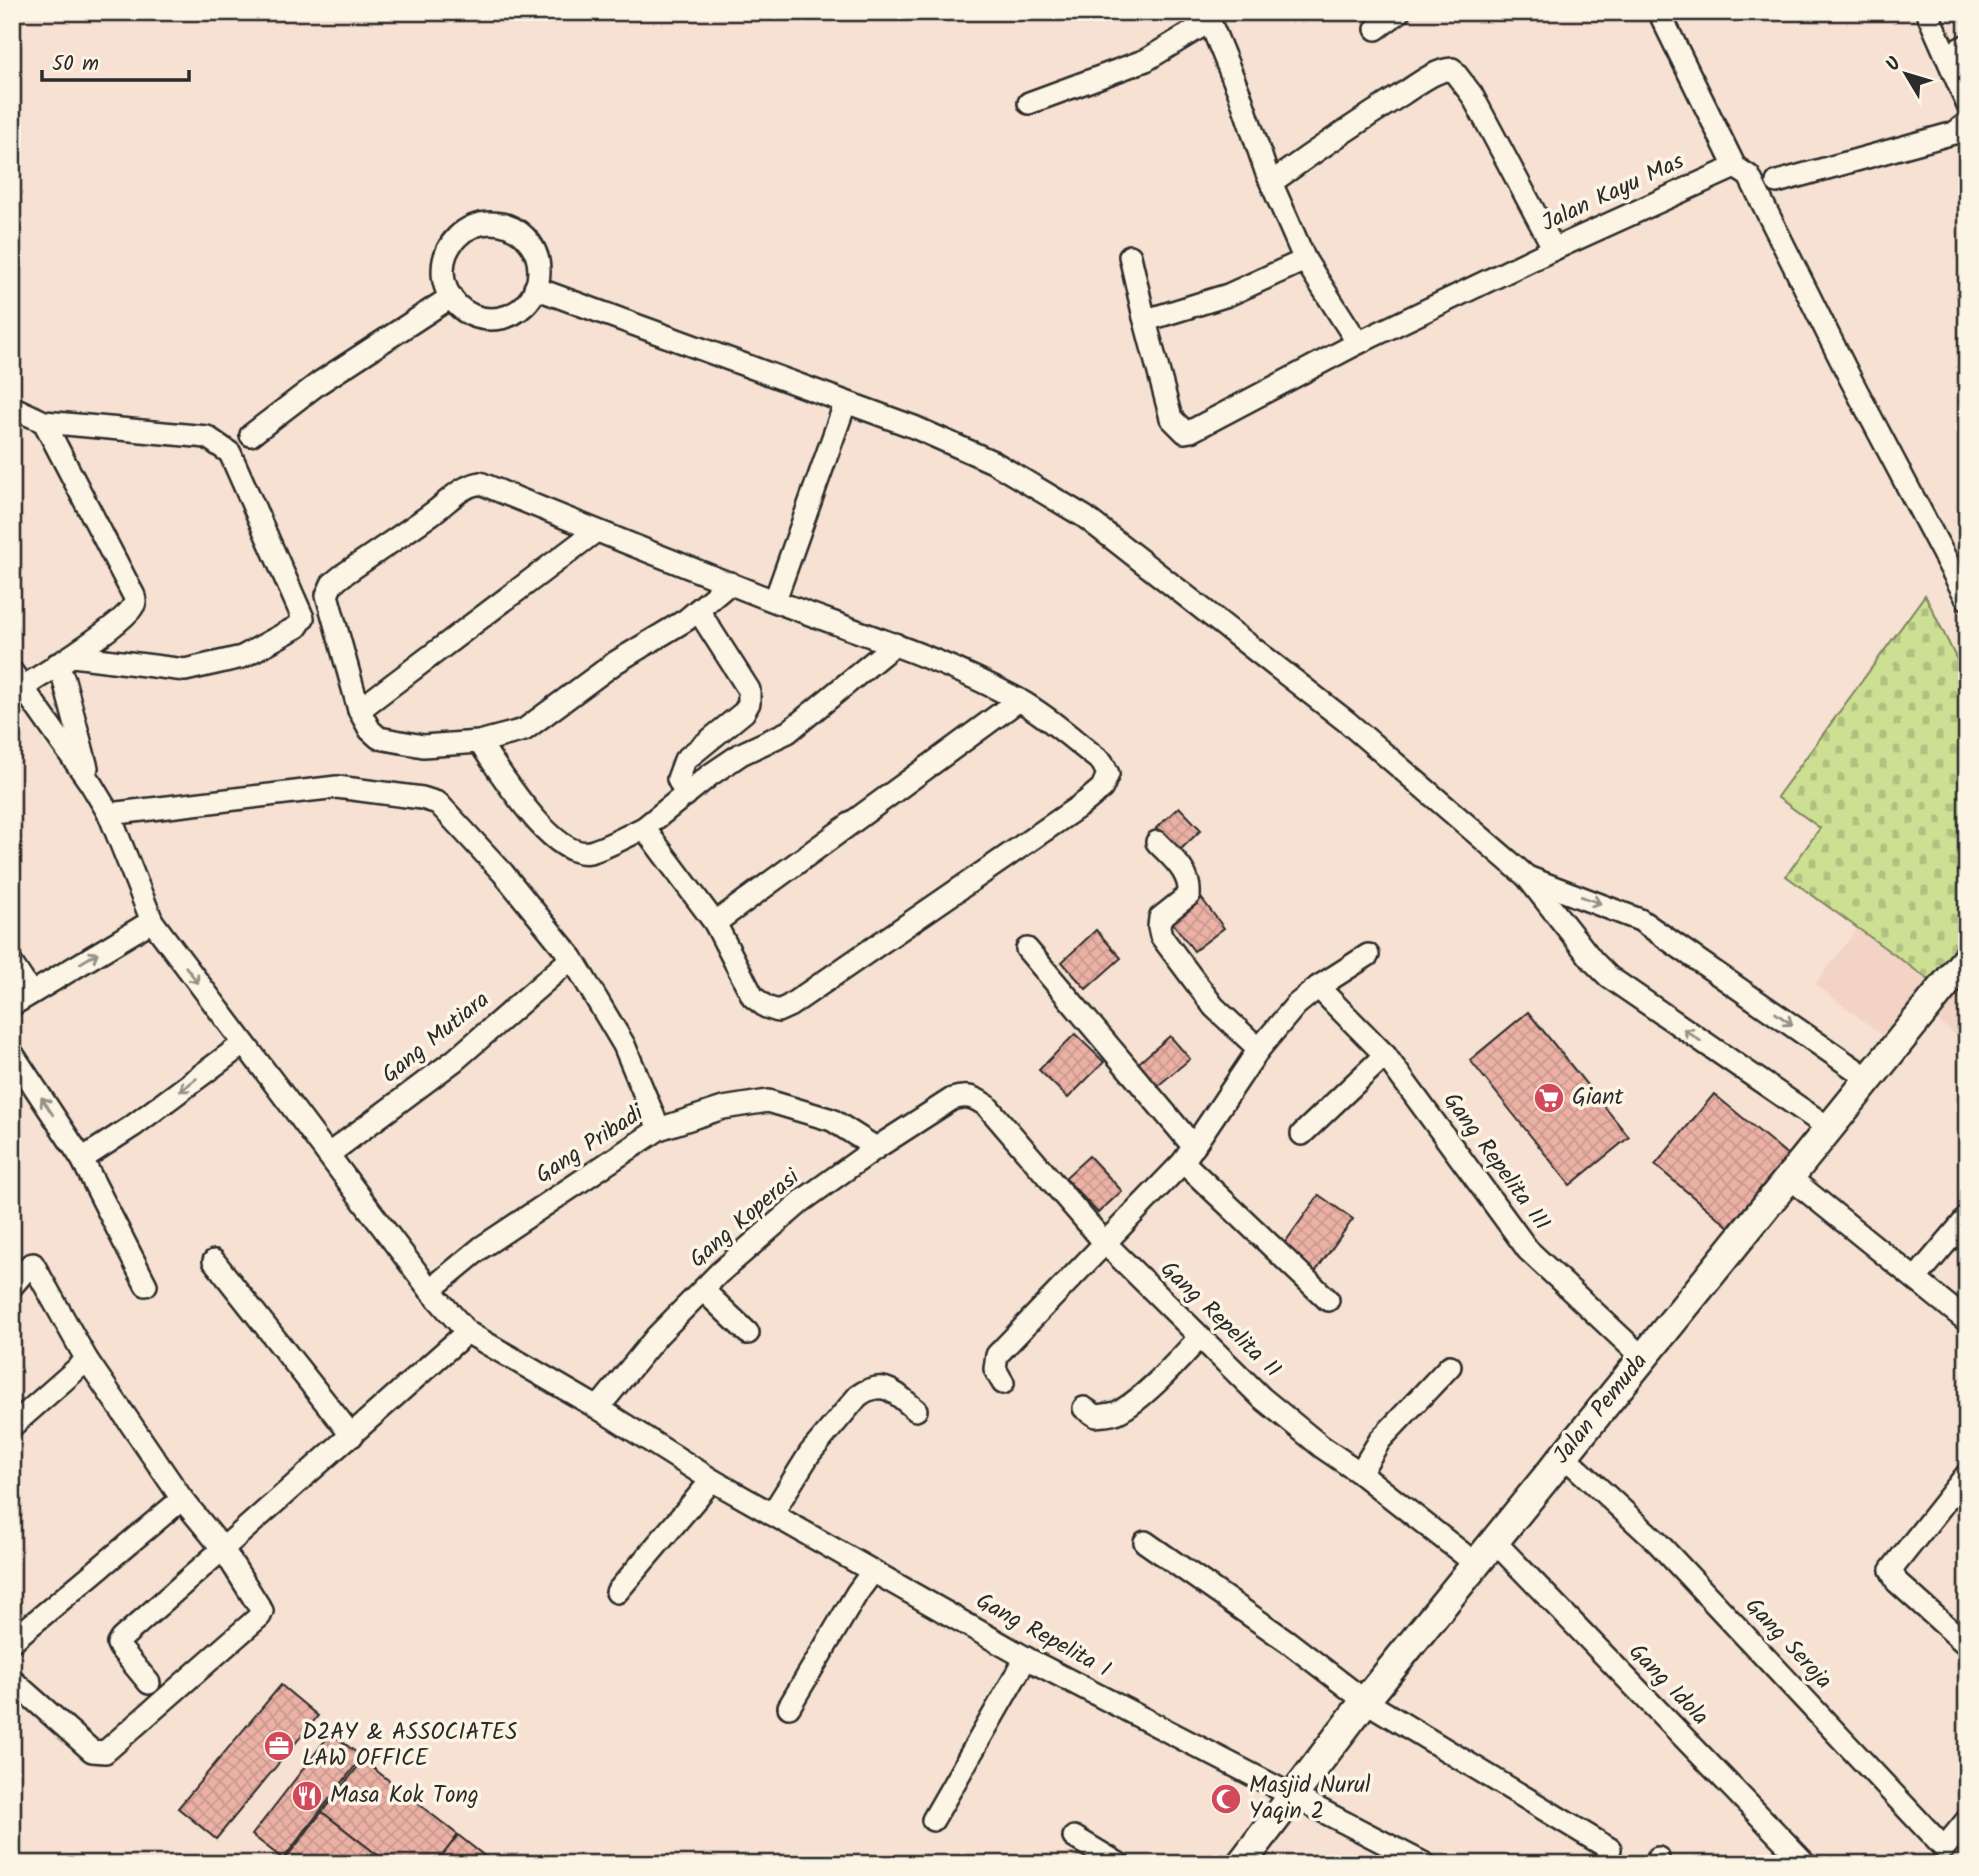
<svg xmlns="http://www.w3.org/2000/svg" width="1979" height="1876" font-family="Kalam,sans-serif">
<style>
.built{fill:#f3d3c4}
.cemetery{fill:url(#cemetery-stones);stroke:#7c855f;stroke-width:2}
.building{fill:url(#building-cross-hatch);stroke:#2b2b2b;stroke-width:2}
.lines{fill:none;stroke-linecap:round;stroke-linejoin:round}
.minor-casing{stroke:#2b2b2b;stroke-width:26}
.major-casing{stroke:#2b2b2b;stroke-width:33}
.minor{stroke:#fcf5e5;stroke-width:21}
.major{stroke:#fcf5e5;stroke-width:28}
.oneway{stroke:#949088}
.labels{text-anchor:middle;dominant-baseline:central;stroke-width:7;stroke-linejoin:round;paint-order:stroke}
.street-label{font-size:23px;fill:#2b2b2b;stroke:#fcf5e5}
.poi-label{font-size:23px;fill:#2b2b2b;stroke:#fcf5e5;text-anchor:start}
</style>
<defs>
<pattern id="cemetery-stones" width="16" height="16" patternUnits="userSpaceOnUse" patternTransform="scale(1.75)"><rect width="16" height="16" fill="#cddf93"/><path d="M2 7V4a2 2 0 0 1 4 0v3zM10 15v-3a2 2 0 0 1 4 0v3z" fill="#b0c07f"/></pattern>
<pattern id="building-cross-hatch" width="8" height="8" patternUnits="userSpaceOnUse" patternTransform="scale(1.75)"><rect width="8" height="8" fill="#ebb1a5"/><path d="M0 0l8 8M0 8l8-8" fill="none" stroke="#ca988e"/></pattern>
</defs>
<rect width="100%" height="100%" fill="#f7e1d2"/>
<filter id="ink" filterUnits="userSpaceOnUse"><feTurbulence type="fractalNoise" baseFrequency=".0143" numOctaves="2"/><feDisplacementMap in="SourceGraphic" scale="14" xChannelSelector="R" yChannelSelector="G"/><feConvolveMatrix kernelMatrix="1 2 1 2 8 2 1 2 1" color-interpolation-filters="sRGB"/></filter>
<g filter="url(#ink)">
<path class="built" d="M 1857,929 L 1929,980 L 1967,934 L 1967,1044 L 1927,1012 L 1898,1047 L 1815,984 Z"/>
<path class="cemetery" d="M 1925,595 L 1967,680 L 1967,934 L 1929,980 L 1786,876 L 1820,828 L 1777,797 Z"/>
<g class="building">
<path d="M 1179,807 L 1201,830 L 1178,852 L 1156,828 Z"/>
<path d="M 1199,895 L 1224,928 L 1194,951 L 1169,918 Z"/>
<path d="M 1096,930 L 1121,958 L 1086,989 L 1062,962 Z"/>
<path d="M 1528,1012 L 1629,1137 L 1570,1185 L 1470,1060 Z"/>
<path d="M 1075,1034 L 1104,1062 L 1068,1098 L 1039,1070 Z"/>
<path d="M 1170,1036 L 1190,1059 L 1154,1089 L 1135,1066 Z"/>
<path d="M 1714,1094 L 1788,1155 L 1729,1227 L 1655,1165 Z"/>
<path d="M 1089,1156 L 1122,1191 L 1098,1213 L 1065,1178 Z"/>
<path d="M 1319,1195 L 1353,1219 L 1315,1272 L 1281,1248 Z"/>
<path d="M 281,1685 L 318,1716 L 216,1839 L 178,1808 Z"/>
<path d="M 331,1733 L 362,1757 L 283,1859 L 252,1835 Z"/>
<path d="M 363,1760 L 458,1835 L 436,1864 L 389,1864 L 322,1812 Z"/>
<path d="M 322,1812 L 389,1864 L 286,1864 L 283,1862 Z"/>
<path d="M 458,1835 L 487,1858 L 482,1864 L 436,1864 Z"/>
</g>
<g class="lines">
<g class="minor-casing">
<g id="minor">
<path d="M 1206,12 L 1240,95 L 1266,171 L 1305,260 L 1358,343"/>
<path d="M 1659,12 L 1735,167"/>
<path d="M 1927,12 L 1967,103"/>
<path d="M 1376,29 L 1399,12"/>
<path d="M 1946,56 L 1967,45"/>
<path d="M 1029,103 L 1146,60 L 1210,21"/>
<path d="M 1272,182 C 1315,151 1359,121 1404,93 C 1418,84 1435,70 1452,69 L 1472,95 L 1554,249"/>
<path d="M 1777,182 L 1954,133 L 1967,123"/>
<circle cx="491" cy="271" r="48"/>
<path d="M 1130,256 L 1144,317 L 1150,319 L 1228,295 L 1305,260"/>
<path d="M 535,288 L 914,427 L 993,462 L 1085,517 L 1346,721 L 1527,877 L 1593,961 L 1609,977 L 1829,1128"/>
<path d="M 1144,317 L 1171,418 L 1185,432 L 1191,431 L 1358,343 L 1554,249 L 1735,167 L 1749,176 L 1850,378 L 1967,599"/>
<path d="M 12,407 L 44,422 L 207,437 L 230,453 L 303,618 L 297,627 L 242,657 L 185,670 L 73,656"/>
<path d="M 251,435 L 319,383 L 451,297"/>
<path d="M 730,583 L 686,620 L 616,662 L 524,730 L 479,742 L 423,746 L 379,738 L 370,730 L 359,710 L 327,595 L 332,584 L 343,575 C 373,554 404,534 434,512 C 450,500 460,487 480,483 C 572,521 664,558 756,594 C 843,628 934,654 1017,699 C 1045,714 1076,742 1102,762 L 1108,774 L 1102,788 L 1084,803 L 789,1006 L 778,1011 L 766,1007 L 753,997 L 715,923 L 644,828 L 710,775 L 741,754 L 788,732 L 895,644"/>
<path d="M 775,600 L 845,404"/>
<path d="M 57,664 L 64,680 L 87,768"/>
<path d="M 12,672 L 91,784 L 109,814 L 152,921 L 430,1290 L 467,1332 L 598,1408 L 712,1480 L 1026,1658 L 1425,1864"/>
<path d="M 12,693 C 34,681 124,624 133,606 C 136,602 135,601 134,596 L 44,422"/>
<path d="M 359,710 L 596,531"/>
<path d="M 479,742 C 498,768 552,860 590,852 C 608,847 627,836 644,828"/>
<path d="M 686,795 L 678,779 L 685,760 L 744,712 L 749,703 L 749,690 L 698,610"/>
<path d="M 109,814 L 337,787 L 422,798 L 438,803 L 503,873 L 572,958 L 624,1045 L 659,1129"/>
<path d="M 1157,842 C 1172,858 1191,872 1189,895 L 1160,918 L 1159,927 L 1161,936 L 1214,1007 L 1259,1049"/>
<path d="M 1527,877 L 1640,920 L 1869,1079"/>
<path d="M 715,923 L 1019,700"/>
<path d="M 1027,949 L 1194,1147"/>
<path d="M 12,964 L 31,993"/>
<path d="M 1318,987 L 1385,1055 L 1528,1250 L 1643,1358"/>
<path d="M 12,1005 L 152,921"/>
<path d="M 12,1053 L 82,1159 L 146,1285"/>
<path d="M 1302,1134 L 1385,1055"/>
<path d="M 329,1154 L 455,1060 L 572,958"/>
<path d="M 82,1159 L 133,1126 L 243,1044"/>
<path d="M 1183,1162 L 1328,1300"/>
<path d="M 1789,1177 L 1967,1321"/>
<path d="M 214,1261 L 352,1436"/>
<path d="M 1916,1278 L 1967,1218"/>
<path d="M 12,1286 L 30,1265 L 33,1264 L 87,1360 L 182,1499 L 223,1549 L 262,1611 L 260,1616 L 105,1752 L 92,1751 L 12,1680"/>
<path d="M 430,1290 L 482,1247 L 659,1129 L 723,1108 L 768,1101 L 832,1120 L 876,1148"/>
<path d="M 703,1290 L 748,1333"/>
<path d="M 1003,1383 L 995,1369 L 997,1355 L 1183,1162 L 1259,1049 L 1296,1005 L 1318,987 L 1368,955"/>
<path d="M 598,1408 L 657,1336 L 719,1273 L 802,1201 L 876,1148 L 952,1099 C 967,1094 974,1097 987,1106 L 1104,1242 L 1262,1398 L 1322,1447 L 1360,1473 L 1476,1564"/>
<path d="M 1084,1408 L 1096,1416 C 1103,1415 1111,1415 1118,1412 C 1143,1400 1180,1359 1199,1338"/>
<path d="M 12,1426 L 87,1360"/>
<path d="M 1564,1456 L 1658,1543 L 1944,1848 L 1967,1820"/>
<path d="M 1360,1473 L 1380,1440 L 1450,1366"/>
<path d="M 1967,1474 L 1891,1570 L 1897,1582 L 1967,1645"/>
<path d="M 772,1514 L 810,1453 L 858,1396 C 884,1377 896,1394 916,1410"/>
<path d="M 1494,1541 L 1806,1864"/>
<path d="M 1145,1542 L 1287,1641 L 1365,1701 L 1610,1849"/>
<path d="M 617,1592 L 712,1480"/>
<path d="M 12,1641 L 182,1499"/>
<path d="M 149,1683 L 120,1648 L 118,1644 L 121,1639 L 467,1332"/>
<path d="M 789,1707 L 857,1593 L 873,1571"/>
<path d="M 933,1820 L 1026,1658"/>
<path d="M 1074,1837 L 1119,1864"/>
<path d="M 1658,1864 L 1658,1858"/>
</g>
</g>
<g class="major-casing">
<path id="major" d="M 1241,1864 L 1365,1701 L 1967,958"/>
</g>
<use href="#minor" class="minor"/>
<use href="#major" class="major"/>
</g>
<defs><path id="oneway-shaft" d="M-6 0H5M1.5-3L5.5 0L1.5 3" fill="none" stroke-width="1.6" stroke-linecap="round" stroke-linejoin="round" transform="scale(1.75)"/></defs>
<g class="oneway">
<use href="#oneway-shaft" transform="translate(1591 900) rotate(20)"/>
<use href="#oneway-shaft" transform="translate(89 958) rotate(-31)"/>
<use href="#oneway-shaft" transform="translate(192 975) rotate(53)"/>
<use href="#oneway-shaft" transform="translate(1784 1019) rotate(35)"/>
<use href="#oneway-shaft" transform="translate(1692 1035) rotate(-145)"/>
<use href="#oneway-shaft" transform="translate(188 1085) rotate(143)"/>
<use href="#oneway-shaft" transform="translate(47 1106) rotate(-123)"/>
</g>
</g>
<defs>
<g id="supermarket-disc" transform="scale(1.575)"><circle r="9.5" fill="#d1495b" stroke="#fcf5e5"/><path d="M-6-5.5h2.5l.6 2H6L4.5 2H-2.5L-4.4-4H-6ZM-1.5 3.2a1.3 1.3 0 1 0 .1 0ZM3 3.2a1.3 1.3 0 1 0 .1 0Z" fill="#fff"/></g>
<g id="office-disc" transform="scale(1.575)"><circle r="9.5" fill="#d1495b" stroke="#fcf5e5"/><path d="M-6-3h4V-5.5h4V-3h4V5H-6ZM-1-4.5V-3h2v-1.5ZM-6 0V1H6V0Z" fill="#fff"/></g>
<g id="restaurant-disc" transform="scale(1.575)"><circle r="9.5" fill="#d1495b" stroke="#fcf5e5"/><path d="M-5-6h1v4h1v-4h1v4h1v-4h1v5L-1.5 .5V6h-2V.5L-5-1ZM5-6V6H3V1.5H1.5Q1.5-4 5-6Z" fill="#fff"/></g>
<g id="mosque-disc" transform="scale(1.575)"><circle r="9.5" fill="#d1495b" stroke="#fcf5e5"/><path d="M3.5-4.9A6 6 0 1 0 3.5 4.9A5 5 0 1 1 3.5-4.9Z" fill="#fff"/></g>
</defs>
<g fill-rule="evenodd">
<use href="#supermarket-disc" x="1549" y="1098"/>
<use href="#office-disc" x="279" y="1746"/>
<use href="#restaurant-disc" x="307" y="1796"/>
<use href="#mosque-disc" x="1226" y="1799"/>
</g>
<g class="labels">
<g class="street-label">
<text transform="translate(1613 193) rotate(-25)">Jalan Kayu Mas</text>
<text transform="translate(436 1038) rotate(-39)">Gang Mutiara</text>
<text transform="translate(590 1145) rotate(-33)">Gang Pribadi</text>
<text transform="translate(1496 1162) rotate(54)">Gang Repelita III</text>
<text transform="translate(745 1219) rotate(-41)">Gang Koperasi</text>
<text transform="translate(1220 1320) rotate(44)">Gang Repelita II</text>
<text transform="translate(1601 1409) rotate(-51)">Jalan Pemuda</text>
<text transform="translate(1043 1636) rotate(29)">Gang Repelita I</text>
<text transform="translate(1788 1644) rotate(47)">Gang Seroja</text>
<text transform="translate(1668 1685) rotate(46)">Gang Idola</text>
</g>
<g class="poi-label">
<text x="1572" y="1098">Giant</text>
<text x="302" y="1733">D2AY &amp; ASSOCIATES<tspan x="302" dy="26">LAW OFFICE</tspan></text>
<text x="1249" y="1786">Masjid Nurul<tspan x="1249" dy="26">Yaqin 2</tspan></text>
<text x="330" y="1796">Masa Kok Tong</text>
</g>
</g>
<rect width="1979" height="1876" fill="none" stroke="#fcf5e5" stroke-width="42"/>
<rect x="21" y="21" width="1937" height="1834" fill="none" stroke="#2b2b2b" stroke-width="2.5" filter="url(#ink)"/>
<g transform="translate(1906 74) rotate(308)" stroke="#fcf5e5" stroke-width="5" paint-order="stroke">
<path d="M0-5L12 26L0 18L-12 26Z" fill="#2b2b2b"/>
<text y="-10" font-size="19" font-weight="bold" text-anchor="middle" fill="#2b2b2b">U</text>
</g>
<path d="M42 70v10h147v-10" fill="none" stroke="#2b2b2b" stroke-width="3.5"/>
<text x="52" y="70" font-size="21" fill="#2b2b2b" stroke="#fcf5e5" stroke-width="5" paint-order="stroke">50 m</text>
</svg>
